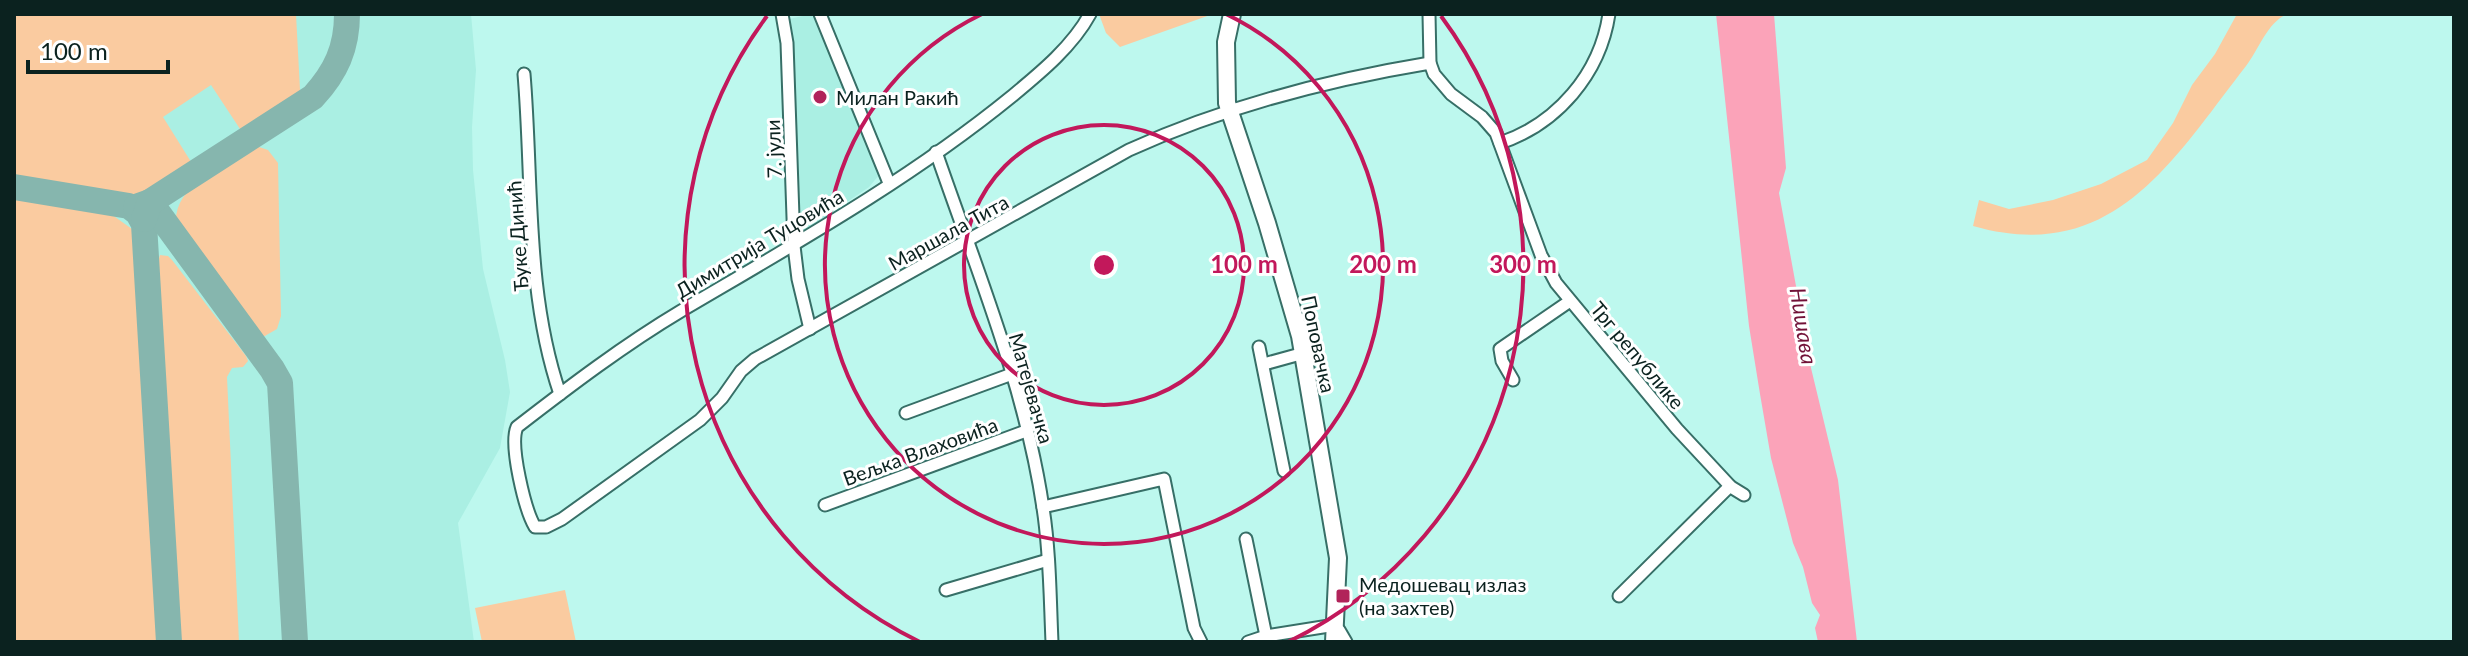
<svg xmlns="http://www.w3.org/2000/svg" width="2468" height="656" font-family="Lato,sans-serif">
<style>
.built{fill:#aaefe3}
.green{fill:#facba0}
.water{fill:#fba3b9}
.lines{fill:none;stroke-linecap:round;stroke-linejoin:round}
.taxiway{stroke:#86b6ae;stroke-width:26}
.street-casing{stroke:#376f67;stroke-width:15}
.secondary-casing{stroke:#376f67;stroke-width:20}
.street{stroke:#fff;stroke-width:11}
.secondary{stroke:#fff;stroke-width:16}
.ring{fill:none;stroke:#c2185b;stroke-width:4}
.poi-dot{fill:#b1235a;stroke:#fff;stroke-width:3}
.labels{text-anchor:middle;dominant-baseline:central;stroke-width:6;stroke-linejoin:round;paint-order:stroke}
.poi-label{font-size:20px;fill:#0b221f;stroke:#fff;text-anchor:start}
.street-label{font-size:20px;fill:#0b221f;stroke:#fff}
.water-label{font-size:22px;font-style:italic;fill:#721238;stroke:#fff}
.centre{fill:#c2185b;stroke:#fff;stroke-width:4}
.ring-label{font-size:24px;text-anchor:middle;font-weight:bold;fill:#c2185b;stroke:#fff;stroke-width:6;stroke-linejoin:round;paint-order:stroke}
</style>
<rect width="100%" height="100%" fill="#bdf8ee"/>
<g class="built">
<path d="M 14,14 L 471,14 L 476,70 L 472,127 L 473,170 L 483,269 L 505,360 L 510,392 L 500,448 L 458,523 L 474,642 L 14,642 Z"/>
<path d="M 812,14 L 880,174 L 869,187 L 804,231 L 799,229 L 789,19 Z"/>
</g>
<g class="green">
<path d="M 14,14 L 296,14 L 300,90 L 294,97 L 242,132 L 211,85 L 163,117 L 193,165 C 180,174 166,186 150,191 C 117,202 50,184 14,178 Z"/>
<path d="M 1099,14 L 1213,14 L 1120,47 L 1106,33 Z"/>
<path d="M 2237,14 L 2287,14 C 2267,23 2259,49 2246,66 C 2172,161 2113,266 1973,226 L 1979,200 L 2009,209 L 2053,200 L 2101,184 L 2147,160 L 2173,123 L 2192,85 L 2215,54 Z"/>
<path d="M 256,146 L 268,150 L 278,163 L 281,316 L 277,329 L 263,337 L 251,333 L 178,235 C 165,190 216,170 247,149 Z"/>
<path d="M 14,195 L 108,212 L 132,229 L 138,247 L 158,642 L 14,642 Z"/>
<path d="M 160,255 L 168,256 L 172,260 L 246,356 L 248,361 L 243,367 L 232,368 L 227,377 L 239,642 L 175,642 L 155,271 Z"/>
<path d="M 565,590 L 576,642 L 482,642 L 475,608 Z"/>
</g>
<path class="water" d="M 1716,14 L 1774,14 L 1786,168 L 1779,193 L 1811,368 L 1838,480 L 1857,642 L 1818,642 L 1815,628 L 1820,615 L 1812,603 L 1803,567 L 1793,543 L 1771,458 L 1760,394 L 1749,326 Z"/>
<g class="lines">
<g class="taxiway">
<path d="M 14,187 L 129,206 L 138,213 L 144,224 L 169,642"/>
<path d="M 136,207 L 150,202 L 272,369 L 280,383 L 295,642"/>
<path d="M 144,219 L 150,202 L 313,97 C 336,72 347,48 347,14"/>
</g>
<g class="street-casing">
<g id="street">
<path d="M 782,14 L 787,43 L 794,246 L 798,279 L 810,329"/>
<path d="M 820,14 L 889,183"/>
<path d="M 1090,14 C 1072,47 1040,73 1011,97 C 909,180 793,245 681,311 C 624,345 570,386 517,427 C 509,445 525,510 535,527 L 546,527 L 562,519 L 700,420 L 722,398 L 741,371 L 755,359 L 1129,150 C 1224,107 1327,80 1430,63"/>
<path d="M 1429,14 L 1430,63 L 1434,74 L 1451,94 L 1482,117 L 1496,133 L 1541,255 L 1556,283 L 1677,429 L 1731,487 L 1744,495"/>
<path d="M 524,74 C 533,180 525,292 560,394"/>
<path d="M 1500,143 C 1557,124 1600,74 1609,14"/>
<path d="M 936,152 C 976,268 1025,386 1043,508 C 1050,552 1050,598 1052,642"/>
<path d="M 1259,347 L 1284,471"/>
<path d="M 1264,364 L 1304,353"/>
<path d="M 1513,380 L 1502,361 L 1500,349 L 1570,301"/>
<path d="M 906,413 L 1012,374"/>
<path d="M 825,505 L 1026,431"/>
<path d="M 1043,507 L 1164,479 L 1194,628 L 1201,642"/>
<path d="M 1246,539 L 1266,636"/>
<path d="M 946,590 L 1048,560"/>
<path d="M 1619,596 L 1730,486"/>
<path d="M 1248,642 L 1266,636 L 1329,626 L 1339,630 L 1346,642"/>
</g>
</g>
<g class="secondary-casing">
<path id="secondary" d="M 1232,14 L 1226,42 L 1227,103 L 1267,223 L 1300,336 L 1338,558 L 1334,642"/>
</g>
<use href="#street" class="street"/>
<use href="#secondary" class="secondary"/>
</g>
<g class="ring">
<circle cx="1104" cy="265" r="140"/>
<path d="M1226 14A279 279 0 1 1 982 14"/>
<path d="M920 642A419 419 0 0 1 767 16M1441 16A419 419 0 0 1 1288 642"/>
</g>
<g class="poi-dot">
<circle cx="820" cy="97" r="8"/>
<rect x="1335" y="588" width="16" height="16" rx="4"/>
</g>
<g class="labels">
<g class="poi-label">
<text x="836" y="97">Милан Ракић</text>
<text x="1359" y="584">Медошевац излаз<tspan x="1359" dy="23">(на захтев)</tspan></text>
</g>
<g class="street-label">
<text transform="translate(773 149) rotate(-92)">7. јули</text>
<text transform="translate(948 232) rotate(-29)">Маршала Тита</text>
<text transform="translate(517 236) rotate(-94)">Ђуке Динић</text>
<text transform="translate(759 243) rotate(-31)">Димитрија Туцовића</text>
<text transform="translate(1319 344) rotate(78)">Поповачка</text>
<text transform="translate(1638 355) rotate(50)">Трг републике</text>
<text transform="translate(1032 388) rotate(74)">Матејевачка</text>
<text transform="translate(920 451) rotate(-20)">Вељка Влаховића</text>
</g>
<g class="water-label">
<text transform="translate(1804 326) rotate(81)">Нишава</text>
</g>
</g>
<circle cx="1104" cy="265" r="12" class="centre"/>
<g class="ring-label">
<text x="1244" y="273">100 m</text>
<text x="1383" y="273">200 m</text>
<text x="1523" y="273">300 m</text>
</g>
<rect width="2468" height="656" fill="none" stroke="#0b221f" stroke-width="32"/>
<path d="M28 60v12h140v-12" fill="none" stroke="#0b221f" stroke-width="4"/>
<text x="40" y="60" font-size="24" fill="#0b221f" stroke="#ffffff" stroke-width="6" paint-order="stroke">100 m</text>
</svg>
